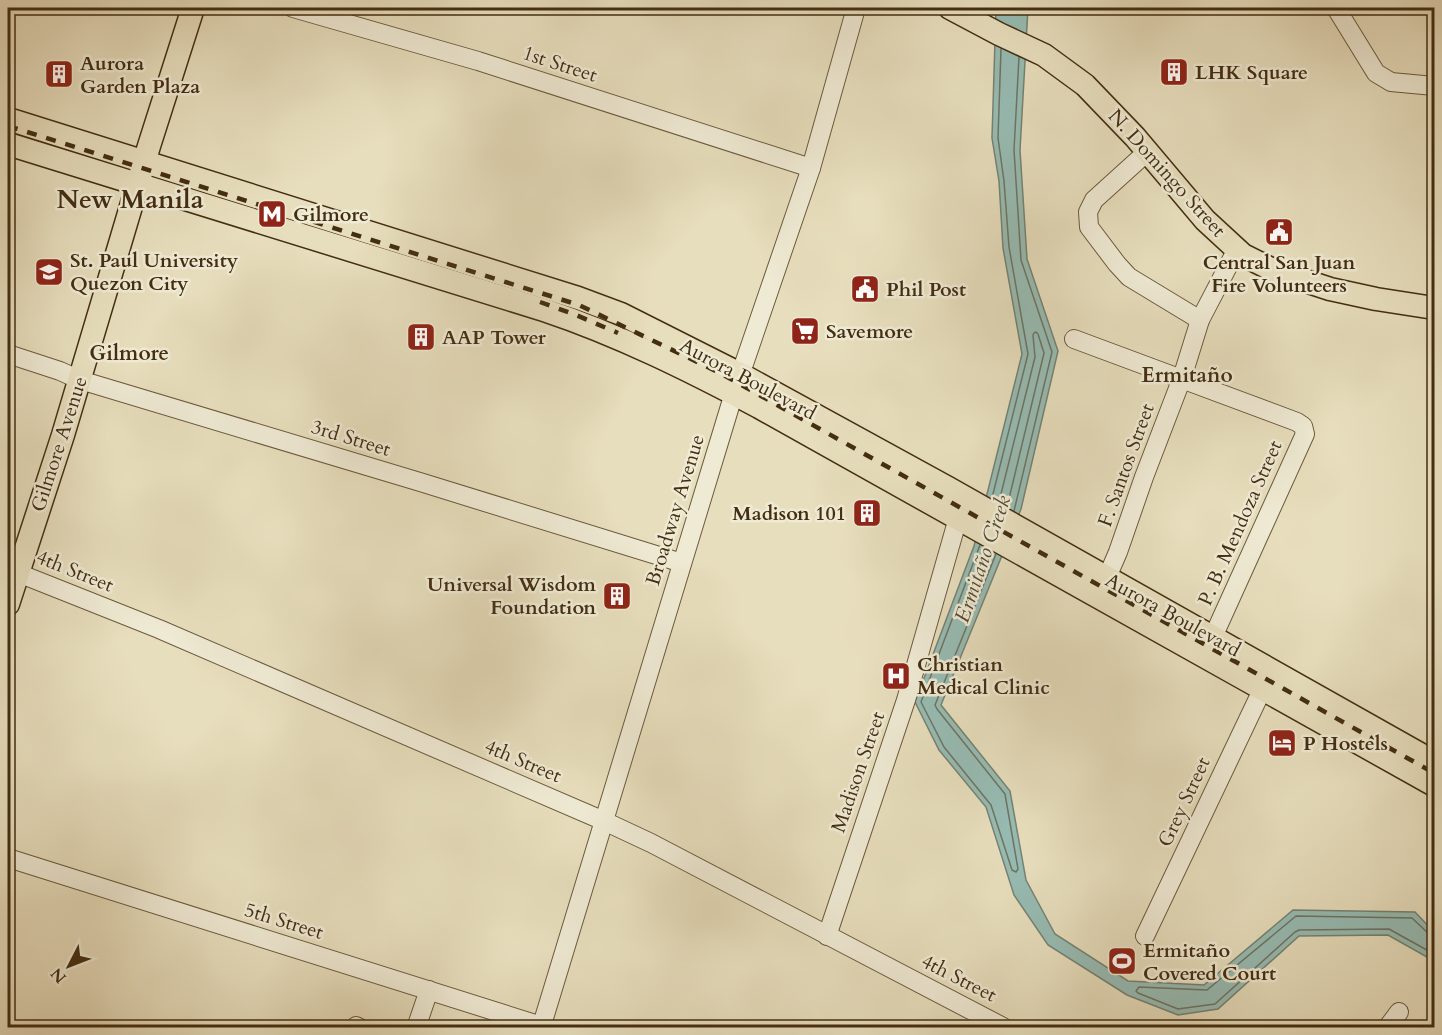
<svg xmlns="http://www.w3.org/2000/svg" width="1442" height="1035" font-family="Cardo,serif">
<style>
.water{fill:#97bcb4;stroke:#758373;stroke-width:1.5}
.lines{fill:none;stroke-linecap:round;stroke-linejoin:round}
.shore{stroke:#6d7563;stroke-width:1.5}
.minor-casing{stroke:#6c5a3d;stroke-width:20}
.major-casing{stroke:#432e12;stroke-width:25}
.minor{stroke:#efead4;stroke-width:18}
.major{stroke:#e7debd;stroke-width:22}
.rail{stroke:#432e12;stroke-width:4.5;stroke-dasharray:10 10;stroke-linecap:butt}
.labels{text-anchor:middle;dominant-baseline:central;stroke-width:5;stroke-linejoin:round;paint-order:stroke}
.poi-label{font-size:20px;font-weight:bold;fill:#432e12;stroke:#efead4;text-anchor:start}
.street-label{font-size:20px;fill:#432e12;stroke:#efead4}
.neighbourhood-label{font-size:21px;font-weight:bold;fill:#432e12;stroke:#efead4}
.water-label{font-size:21px;font-style:italic;fill:#544a32;stroke:#efead4}
.district-label{font-size:26px;font-weight:bold;fill:#432e12;stroke:#efead4}
</style>
<rect width="100%" height="100%" fill="#e7debd"/>
<filter id="stains"><feTurbulence type="fractalNoise" baseFrequency=".00333" numOctaves="4"/><feColorMatrix values="0 0 0 0 .2 0 0 0 0 .09 0 0 0 0 .02 0 0 0 .5 -.17"/></filter>
<radialGradient id="worn" r=".72"><stop offset=".6" stop-color="#630" stop-opacity="0"/><stop offset="1" stop-color="#630" stop-opacity=".3"/></radialGradient>
<path class="water" d="M 996,8 L 1028,8 L 1020,150 L 1027,259 L 1058,351 L 1021,509 L 941,705 L 1010,791 L 1026,880 L 1055,934 L 1128,981 L 1204,985 L 1293,910 L 1415,912 L 1434,932 L 1434,961 L 1388,935 L 1299,936 L 1218,1009 L 1178,1015 L 1127,995 L 1048,945 L 1014,895 L 986,807 L 939,750 L 915,702 L 974,546 L 1022,354 L 1003,248 L 999,181 L 992,138 Z"/>
<g class="lines">
<g class="shore">
<path d="M 992,498 L 1028,354 L 1009,247 L 1004,181 L 998,138 L 1001,49"/>
<path d="M 999,502 L 1035,357 L 1033,335 L 1034,333 L 1036,332 L 1038,334 L 1044,353 L 1007,507"/>
<path d="M 1014,511 L 1052,352 L 1021,260 L 1014,150 L 1019,57"/>
<path d="M 980,545 L 921,702 L 944,747 L 991,805 L 1012,870 L 1016,872 L 1018,869 L 1005,794 L 937,709 L 935,705 L 996,554"/>
<path d="M 1434,935 L 1429,934 L 1412,918 L 1296,916 L 1207,990 L 1139,987 L 1136,991 L 1138,993 L 1178,1009 L 1215,1004 L 1295,932 L 1299,930 L 1389,929 L 1434,954"/>
</g>
<g class="minor-casing">
<g id="minor">
<path d="M 293,8 L 478,61 L 811,168"/>
<path d="M 1336,8 L 1376,73 L 1391,82 L 1434,86"/>
<path d="M 1147,152 L 1094,200 L 1088,212 L 1089,227 L 1117,264 L 1129,277 L 1200,320"/>
<path d="M 1074,339 L 1297,422 L 1303,426 L 1305,434 L 1213,637"/>
<path d="M 8,354 L 60,371 L 80,380 L 420,482 L 682,563"/>
<path d="M 8,569 L 159,629 L 604,821 L 651,843 L 1005,1028"/>
<path d="M 1102,589 L 1118,552 L 1144,477 L 1182,378 L 1200,320 L 1237,249"/>
<path d="M 8,858 L 548,1028"/>
<path d="M 827,936 L 906,700 L 958,518"/>
<path d="M 1145,936 L 1263,688"/>
<path d="M 356,1026 L 360,1028"/>
<path d="M 416,1028 L 429,990"/>
<path d="M 541,1028 L 734,393 L 811,168 L 856,8"/>
<path d="M 1387,1028 L 1399,1012"/>
</g>
</g>
<g class="major-casing">
<g id="major">
<path d="M 950,8 L 999,34 L 1044,55 L 1085,85 L 1135,137 L 1205,220 L 1243,255 L 1275,271 L 1330,289 L 1376,299 L 1434,308"/>
<path d="M 8,119 L 578,298 L 621,314 L 740,374 L 948,488 L 1434,762"/>
<path d="M 8,144 L 544,310 C 619,335 689,370 759,407 L 1434,785"/>
<path d="M 8,604 L 63,435 L 149,146 L 193,8"/>
</g>
</g>
<use href="#minor" class="minor"/>
<use href="#major" class="major"/>
<g class="rail">
<path d="M 8,126 L 579,305 L 720,373 L 1434,773"/>
<path d="M 540,302 L 576,315 L 618,333"/>
</g>
</g>
<defs>
<g id="building-square" transform="scale(1.5)"><rect x="-9" y="-9" width="18" height="18" rx="4" fill="#8f2418" stroke="#efead4"/><path d="M-4-6H4V6H1V3H-1V6H-4ZM-2.5-4.3h1.7v1.8h-1.7ZM.8-4.3h1.7v1.8H.8ZM-2.5-1h1.7V.8h-1.7ZM.8-1h1.7V.8H.8Z" fill="#fff"/></g>
<g id="metro-square" transform="scale(1.5)"><rect x="-9" y="-9" width="18" height="18" rx="4" fill="#8f2418" stroke="#efead4"/><path d="M-5.5 5V-5H-3L0 0L3-5H5.5V5H3V-.5L0 4L-3-.5V5Z" fill="#fff"/></g>
<g id="civic-square" transform="scale(1.5)"><rect x="-9" y="-9" width="18" height="18" rx="4" fill="#8f2418" stroke="#efead4"/><path d="M-.6-6.5H3V-4.5H.6V-3L4-1V1h2V6H-6V1h2V-1L-.6-3ZM-1.2 2.5V6h2.4V2.5Z" fill="#fff"/></g>
<g id="university-square" transform="scale(1.5)"><rect x="-9" y="-9" width="18" height="18" rx="4" fill="#8f2418" stroke="#efead4"/><path d="M0-5L7-2L0 1L-7-2ZM-4 1L0 2.5L4 1V4Q0 6-4 4Z" fill="#fff"/></g>
<g id="supermarket-square" transform="scale(1.5)"><rect x="-9" y="-9" width="18" height="18" rx="4" fill="#8f2418" stroke="#efead4"/><path d="M-6-5.5h2.5l.6 2H6L4.5 2H-2.5L-4.4-4H-6ZM-1.5 3.2a1.3 1.3 0 1 0 .1 0ZM3 3.2a1.3 1.3 0 1 0 .1 0Z" fill="#fff"/></g>
<g id="hospital-square" transform="scale(1.5)"><rect x="-9" y="-9" width="18" height="18" rx="4" fill="#8f2418" stroke="#efead4"/><path d="M-5-5h3v3.5h4V-5h3V5h-3V1.5h-4V5h-3Z" fill="#fff"/></g>
<g id="hotel-square" transform="scale(1.5)"><rect x="-9" y="-9" width="18" height="18" rx="4" fill="#8f2418" stroke="#efead4"/><path d="M-6-4.5h1.5V1H6V5H4.5V3h-9V5H-6ZM-4 0a1.8 1.8 0 1 1 3.6 0ZM.5 0V-2.5h3Q6-2.5 6 0Z" fill="#fff"/></g>
<g id="stadium-square" transform="scale(1.5)"><rect x="-9" y="-9" width="18" height="18" rx="4" fill="#8f2418" stroke="#efead4"/><path d="M0-5a6.5 5 0 1 0 0 10a6.5 5 0 1 0 0-10ZM-3.5-1.8h7v3.6h-7Z" fill="#fff"/></g>
</defs>
<g fill-rule="evenodd">
<use href="#building-square" x="1174" y="72"/>
<use href="#building-square" x="59" y="74"/>
<use href="#metro-square" x="272" y="214"/>
<use href="#civic-square" x="1279" y="232"/>
<use href="#university-square" x="49" y="272"/>
<use href="#civic-square" x="865" y="289"/>
<use href="#supermarket-square" x="805" y="331"/>
<use href="#building-square" x="421" y="337"/>
<use href="#building-square" x="867" y="513"/>
<use href="#building-square" x="617" y="596"/>
<use href="#hospital-square" x="896" y="676"/>
<use href="#hotel-square" x="1282" y="743"/>
<use href="#stadium-square" x="1122" y="961"/>
</g>
<g class="labels">
<g class="poi-label">
<text x="80" y="63">Aurora<tspan x="80" dy="23">Garden Plaza</tspan></text>
<text x="1195" y="72">LHK Square</text>
<text x="293" y="214">Gilmore</text>
<text x="70" y="260">St. Paul University<tspan x="70" dy="23">Quezon City</tspan></text>
<text x="1279" y="262" text-anchor="middle">Central San Juan<tspan x="1279" dy="23">Fire Volunteers</tspan></text>
<text x="886" y="289">Phil Post</text>
<text x="826" y="331">Savemore</text>
<text x="442" y="337">AAP Tower</text>
<text x="846" y="513" text-anchor="end">Madison 101</text>
<text x="596" y="584" text-anchor="end">Universal Wisdom<tspan x="596" dy="23">Foundation</tspan></text>
<text x="917" y="664">Christian<tspan x="917" dy="23">Medical Clinic</tspan></text>
<text x="1303" y="743">P Hostels</text>
<text x="1143" y="950">Ermitaño<tspan x="1143" dy="23">Covered Court</tspan></text>
</g>
<g class="street-label">
<text transform="translate(560 64) rotate(18)">1st Street</text>
<text transform="translate(1167 173) rotate(48)">N. Domingo Street</text>
<text transform="translate(748 379) rotate(28)">Aurora Boulevard</text>
<text transform="translate(351 438) rotate(17)">3rd Street</text>
<text transform="translate(59 444) rotate(-72)">Gilmore Avenue</text>
<text transform="translate(1126 465) rotate(-70)">F. Santos Street</text>
<text transform="translate(675 510) rotate(-73)">Broadway Avenue</text>
<text transform="translate(1240 523) rotate(-66)">P. B. Mendoza Street</text>
<text transform="translate(75 571) rotate(22)">4th Street</text>
<text transform="translate(1173 615) rotate(29)">Aurora Boulevard</text>
<text transform="translate(523 761) rotate(23)">4th Street</text>
<text transform="translate(858 772) rotate(-71)">Madison Street</text>
<text transform="translate(1184 802) rotate(-65)">Grey Street</text>
<text transform="translate(284 921) rotate(17)">5th Street</text>
<text transform="translate(959 978) rotate(27)">4th Street</text>
</g>
<g class="neighbourhood-label">
<text x="129" y="353">Gilmore</text>
<text x="1187" y="375">Ermitaño</text>
</g>
<g class="water-label">
<text transform="translate(983 559) rotate(-71)">Ermitaño Creek</text>
</g>
<g class="district-label">
<text x="130" y="199">New Manila</text>
</g>
</g>
<rect width="1442" height="1035" fill="none" stroke="#e7debd" stroke-width="30"/>
<rect x="9" y="9" width="1424" height="1017" fill="none" stroke="#432e12" stroke-width="3"/>
<rect x="15" y="15" width="1412" height="1005" fill="none" stroke="#432e12" stroke-width="1.5"/>
<g transform="translate(69 966) rotate(228)" stroke="#efead4" stroke-width="4.5" paint-order="stroke">
<path d="M0-4.5L10 22L0 15L-10 22Z" fill="#432e12"/>
<text y="-9" font-size="16" font-weight="bold" text-anchor="middle" fill="#432e12">N</text>
</g>
<rect width="100%" height="100%" filter="url(#stains)"/>
<rect width="100%" height="100%" fill="url(#worn)"/>
</svg>
